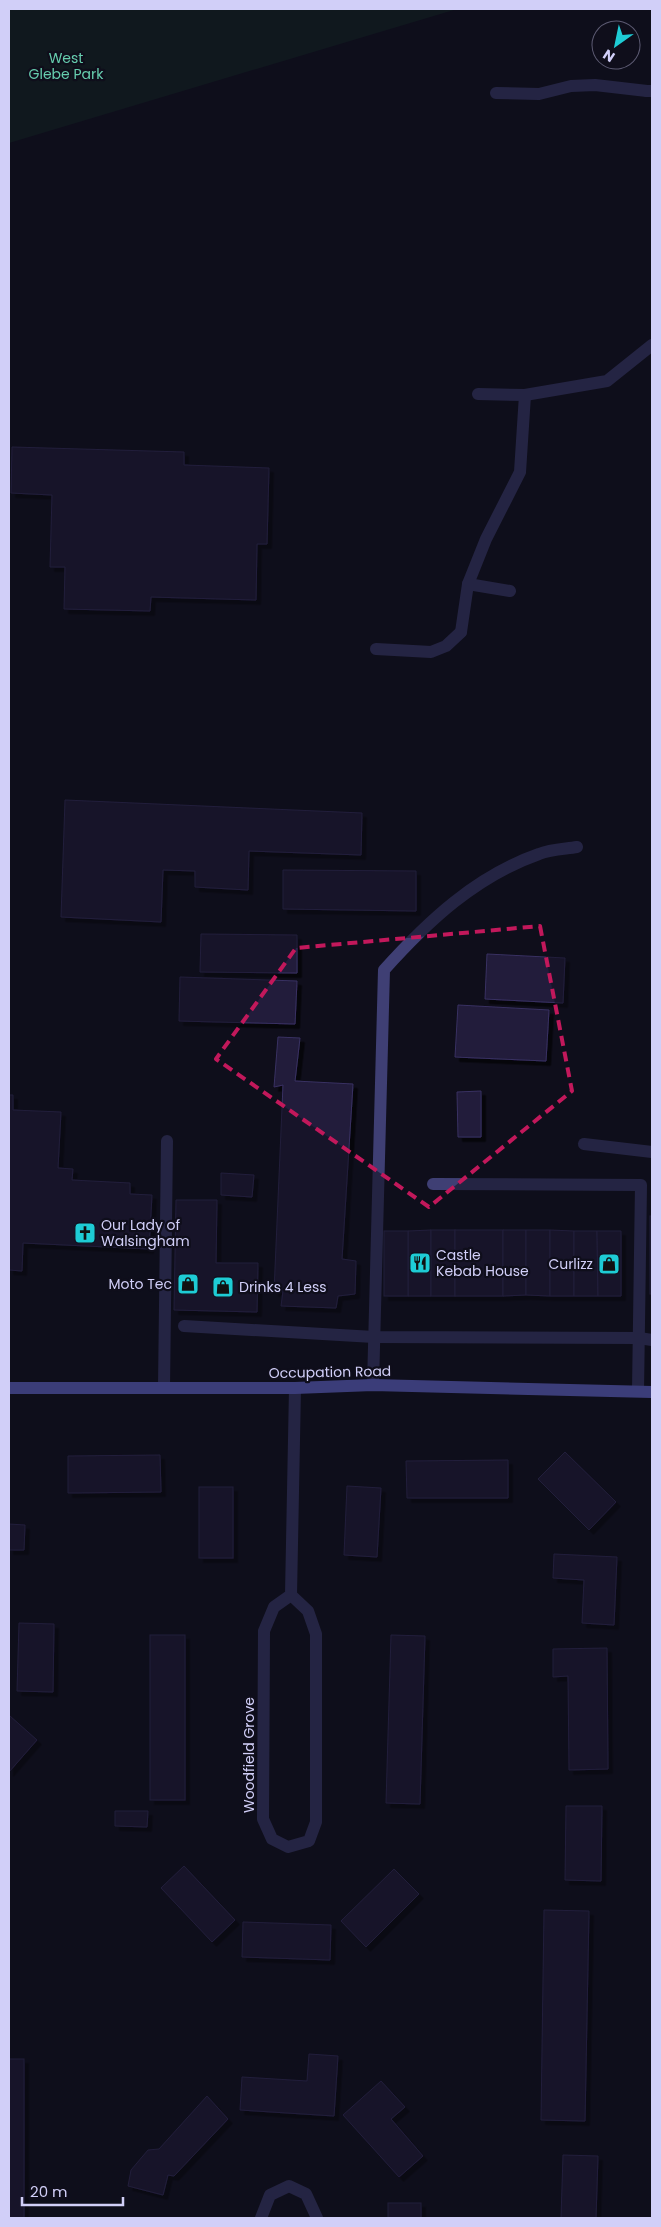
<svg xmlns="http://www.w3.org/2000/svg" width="661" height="2227" font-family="Poppins,sans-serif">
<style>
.green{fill:#122423}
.building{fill:#211c3a;stroke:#393162;filter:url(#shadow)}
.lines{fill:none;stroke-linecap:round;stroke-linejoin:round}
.lane{stroke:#3f3f74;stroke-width:12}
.street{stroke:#3f3f74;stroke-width:12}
.secondary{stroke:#7275ec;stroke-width:12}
.marked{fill:none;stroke:#c2185b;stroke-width:4;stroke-dasharray:10 6;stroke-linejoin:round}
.labels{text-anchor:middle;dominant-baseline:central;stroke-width:4.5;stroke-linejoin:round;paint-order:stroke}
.park-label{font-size:14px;fill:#66cdae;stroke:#0f0e1b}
.poi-label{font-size:14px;fill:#d1cff8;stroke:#0f0e1b;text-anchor:start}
.street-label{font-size:14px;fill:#d1cff8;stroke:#0f0e1b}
</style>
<defs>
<filter id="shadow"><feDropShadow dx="4.5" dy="4.5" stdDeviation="0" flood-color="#0009"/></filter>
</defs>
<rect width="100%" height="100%" fill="#0f0e1b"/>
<path class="green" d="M 9,9 L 457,9 L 9,143 Z"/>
<g class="building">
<path d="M 12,447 L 184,452 L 184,465 L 269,468 L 267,544 L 257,544 L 256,600 L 151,597 L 150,611 L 64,609 L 65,567 L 50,567 L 52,495 L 11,493 Z"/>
<path d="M 65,800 L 362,813 L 361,855 L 249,851 L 248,890 L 195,887 L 195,871 L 163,870 L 161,922 L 61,917 Z"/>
<path d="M 283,870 L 416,871 L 416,911 L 283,909 Z"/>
<path d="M 201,934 L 297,935 L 297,973 L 200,972 Z"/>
<path d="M 487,954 L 565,958 L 563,1003 L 485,999 Z"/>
<path d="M 180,977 L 297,981 L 295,1024 L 179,1021 Z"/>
<path d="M 458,1005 L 549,1010 L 546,1061 L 455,1057 Z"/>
<path d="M 278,1037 L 300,1038 L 295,1081 L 353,1084 L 342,1259 L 356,1261 L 355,1294 L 338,1296 L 336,1308 L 281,1306 L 283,1291 L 274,1292 L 283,1085 L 274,1087 Z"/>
<path d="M 481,1091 L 481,1137 L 458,1137 L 457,1092 Z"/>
<path d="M 9,1095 L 13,1095 L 13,1110 L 61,1112 L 58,1168 L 73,1169 L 72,1180 L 130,1183 L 130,1194 L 152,1195 L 149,1249 L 23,1243 L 22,1271 L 9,1270 Z"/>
<path d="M 221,1173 L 254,1175 L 252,1197 L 221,1195 Z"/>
<path d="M 176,1200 L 217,1200 L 216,1263 L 258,1263 L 257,1312 L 174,1310 Z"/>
<rect x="650" y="1216" width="2" height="78"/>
<path d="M 431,1230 L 431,1296 L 408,1296 L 408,1231 Z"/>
<rect x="431" y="1230" width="24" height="66"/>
<rect x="455" y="1230" width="48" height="66"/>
<path d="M 503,1230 L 526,1230 L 526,1295 L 503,1296 Z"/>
<path d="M 526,1230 L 550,1230 L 550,1296 L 526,1295 Z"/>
<path d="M 550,1230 L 574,1231 L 574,1296 L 550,1296 Z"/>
<rect x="384" y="1231" width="24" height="65"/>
<path d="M 574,1231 L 597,1231 L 598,1296 L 574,1296 Z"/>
<path d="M 597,1231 L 621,1231 L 621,1296 L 598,1296 Z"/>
<path d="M 565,1452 L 616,1502 L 589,1530 L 538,1479 Z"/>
<path d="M 160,1455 L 161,1492 L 68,1493 L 68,1456 Z"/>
<path d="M 508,1460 L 508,1498 L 407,1498 L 406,1461 Z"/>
<path d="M 347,1486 L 381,1488 L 377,1557 L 344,1555 Z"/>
<rect x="199" y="1487" width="34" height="71"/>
<path d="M 9,1524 L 25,1525 L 24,1550 L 9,1550 Z"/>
<path d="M 554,1554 L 617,1557 L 614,1625 L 582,1623 L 584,1580 L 553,1578 Z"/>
<path d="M 19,1623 L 54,1624 L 53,1692 L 17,1691 Z"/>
<rect x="150" y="1635" width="35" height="165"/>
<path d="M 391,1635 L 425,1636 L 420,1804 L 386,1803 Z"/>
<path d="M 607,1648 L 608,1769 L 569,1770 L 568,1676 L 553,1677 L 553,1649 Z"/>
<path d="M 10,1716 L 37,1740 L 9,1772 L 9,1717 Z"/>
<path d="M 566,1806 L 602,1806 L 601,1881 L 565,1880 Z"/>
<path d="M 115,1811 L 148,1811 L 147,1827 L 115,1826 Z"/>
<path d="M 184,1866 L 235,1920 L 212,1942 L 161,1888 Z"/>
<path d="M 394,1869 L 419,1894 L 366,1947 L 341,1921 Z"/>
<path d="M 544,1910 L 589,1911 L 585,2121 L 541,2120 Z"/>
<path d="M 243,1922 L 331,1925 L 330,1960 L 242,1957 Z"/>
<path d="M 309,2054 L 338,2056 L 334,2116 L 240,2110 L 242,2077 L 307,2081 Z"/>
<rect x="9" y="2059" width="15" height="159"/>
<path d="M 381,2081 L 405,2107 L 391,2119 L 423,2156 L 399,2177 L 343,2115 Z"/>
<path d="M 207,2096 L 228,2119 L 174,2176 L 168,2175 L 163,2195 L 128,2186 L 131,2170 L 148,2150 L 159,2149 Z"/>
<path d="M 563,2155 L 598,2156 L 596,2218 L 561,2218 Z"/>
<rect x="388" y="2203" width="33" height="15"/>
</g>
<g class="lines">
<g class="lane">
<path d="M 496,93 L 539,94 L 571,86 L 595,85 L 647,91"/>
<path d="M 376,649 L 431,652 L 446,646 L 461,632"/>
<path d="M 433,1184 L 641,1185 L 638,1391"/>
<path d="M 184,1326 L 374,1337 L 639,1338 L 652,1340"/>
<path d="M 373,1385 L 384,970 C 428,921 476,876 539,854 C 551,849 565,849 577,847"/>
<path d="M 164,1388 L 167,1141"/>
</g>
<g class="street">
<path d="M 647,91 L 652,91"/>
<path d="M 478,394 L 525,395 L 607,381 L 652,345"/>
<path d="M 468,584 L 510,591"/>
<path d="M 461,632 L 468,584 L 486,539 L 520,472 L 525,395"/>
<path d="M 584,1144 L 652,1152"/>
<path d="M 291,1595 L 308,1611 L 316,1634 L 316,1822 L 309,1841 L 288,1847 L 272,1839 L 263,1819 L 264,1631 L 274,1607 L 291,1595 L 295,1388"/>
<path d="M 261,2218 L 270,2195 L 289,2186 L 306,2194 L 317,2218"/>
</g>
<path class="secondary" d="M 9,1388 L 295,1388 L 373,1385 L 652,1392"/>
</g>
<path d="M0 0H661V2227H0ZM 540,926 L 572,1091 L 429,1207 L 216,1059 L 296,948 Z" fill="#0f0e1b" fill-opacity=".55" fill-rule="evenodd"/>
<path class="marked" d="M 540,926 L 572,1091 L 429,1207 L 216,1059 L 296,948 Z"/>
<defs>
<g id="church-square" transform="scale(1.125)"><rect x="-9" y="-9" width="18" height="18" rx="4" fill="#1eccd5" stroke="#0f0e1b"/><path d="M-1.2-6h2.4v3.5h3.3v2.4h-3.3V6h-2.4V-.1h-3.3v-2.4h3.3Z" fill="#111"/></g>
<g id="restaurant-square" transform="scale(1.125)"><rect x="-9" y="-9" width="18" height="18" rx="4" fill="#1eccd5" stroke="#0f0e1b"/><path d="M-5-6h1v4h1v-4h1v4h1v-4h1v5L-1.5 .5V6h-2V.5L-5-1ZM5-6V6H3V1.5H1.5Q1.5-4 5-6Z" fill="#111"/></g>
<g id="shop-square" transform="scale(1.125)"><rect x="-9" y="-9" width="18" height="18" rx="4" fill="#1eccd5" stroke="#0f0e1b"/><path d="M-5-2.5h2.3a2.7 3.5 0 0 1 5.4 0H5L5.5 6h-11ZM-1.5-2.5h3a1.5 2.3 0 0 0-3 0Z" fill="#111"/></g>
</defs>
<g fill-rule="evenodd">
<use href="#church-square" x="85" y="1233"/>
<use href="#restaurant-square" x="420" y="1263"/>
<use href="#shop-square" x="609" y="1264"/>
<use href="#shop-square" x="188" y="1284"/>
<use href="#shop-square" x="223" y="1287"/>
</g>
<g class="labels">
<g class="park-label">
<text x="66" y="58">West<tspan x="66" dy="16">Glebe Park</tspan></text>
</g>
<g class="poi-label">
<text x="101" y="1225">Our Lady of<tspan x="101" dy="16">Walsingham</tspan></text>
<text x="436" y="1255">Castle<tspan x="436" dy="16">Kebab House</tspan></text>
<text x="593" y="1264" text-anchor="end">Curlizz</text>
<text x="172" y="1284" text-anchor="end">Moto Tec</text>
<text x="239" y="1287">Drinks 4 Less</text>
</g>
<g class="street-label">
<text transform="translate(330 1372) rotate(-1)">Occupation Road</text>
<text transform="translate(249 1755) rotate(-90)">Woodfield Grove</text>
</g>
</g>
<rect width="661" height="2227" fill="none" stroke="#d1cff8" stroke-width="20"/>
<g transform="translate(616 45) rotate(213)"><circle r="24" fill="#0f0e1b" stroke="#5d5b73"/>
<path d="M0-4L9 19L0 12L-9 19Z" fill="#1eccd5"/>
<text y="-8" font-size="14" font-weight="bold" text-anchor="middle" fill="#d1cff8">N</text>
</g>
<path d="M22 2197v8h101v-8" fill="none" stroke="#d1cff8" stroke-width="2.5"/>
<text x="30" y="2197" font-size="15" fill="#d1cff8" stroke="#0f0e1b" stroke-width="4" paint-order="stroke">20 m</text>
</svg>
